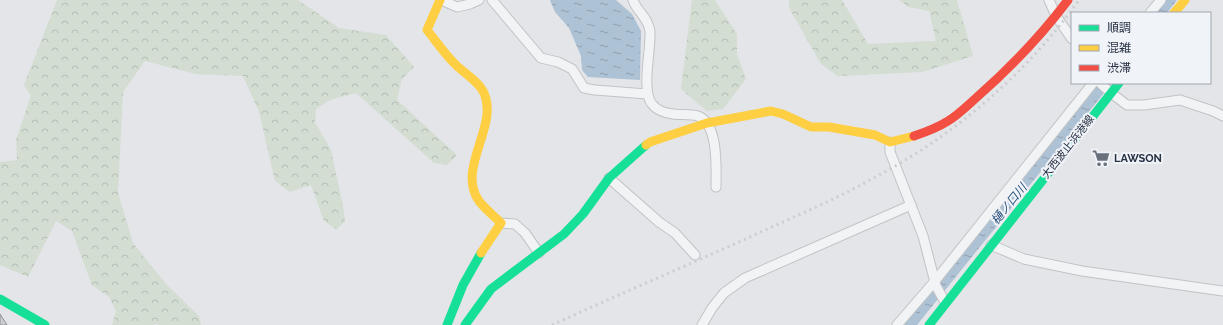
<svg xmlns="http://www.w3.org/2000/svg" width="1223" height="325" font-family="Raleway,'Noto Sans JP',sans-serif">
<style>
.forest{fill:url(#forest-crowns)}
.water{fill:url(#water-ripples)}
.building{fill:#cbcdd1;stroke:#8e9092}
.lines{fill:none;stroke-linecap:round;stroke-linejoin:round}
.street-casing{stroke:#c1c3c6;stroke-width:11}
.street{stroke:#f2f3f4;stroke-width:9}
.fast{stroke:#16e098;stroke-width:9}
.slow{stroke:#ffcf43;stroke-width:9}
.jam{stroke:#f24e42;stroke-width:9}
.rail{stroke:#cbcdd0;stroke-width:3;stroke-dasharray:2 4;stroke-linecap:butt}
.labels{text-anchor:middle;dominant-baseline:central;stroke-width:4;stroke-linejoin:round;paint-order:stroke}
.street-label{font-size:11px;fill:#273244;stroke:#f0f3f8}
.poi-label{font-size:11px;font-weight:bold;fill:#273244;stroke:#f0f3f8;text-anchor:start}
.water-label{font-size:12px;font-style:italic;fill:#2c527d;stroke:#f0f3f8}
</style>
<defs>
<pattern id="forest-crowns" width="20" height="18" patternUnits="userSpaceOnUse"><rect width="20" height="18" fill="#d3ddd2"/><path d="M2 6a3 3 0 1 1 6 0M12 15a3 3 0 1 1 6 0" fill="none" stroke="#b5beb6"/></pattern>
<pattern id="water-ripples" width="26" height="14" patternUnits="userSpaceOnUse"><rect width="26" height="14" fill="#aec2d6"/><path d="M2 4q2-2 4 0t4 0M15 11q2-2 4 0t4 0" fill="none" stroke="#8e9eaf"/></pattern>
</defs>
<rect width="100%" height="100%" fill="#e3e5e8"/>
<g class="forest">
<path d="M 57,0 L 298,0 L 339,28 L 386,35 L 414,67 L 402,79 L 397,100 L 457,155 L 447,165 L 434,163 L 356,93 L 330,100 L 316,109 L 315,122 L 331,150 L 344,211 L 345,222 L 336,229 L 324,221 L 311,185 L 290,192 L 275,181 L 259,112 L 243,76 L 196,74 L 145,61 L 123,92 L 118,193 L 133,243 L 166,284 L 199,316 L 201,325 L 158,325 L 157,324 L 152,325 L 112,325 L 116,311 L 109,297 L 92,285 L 72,231 L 56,221 L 28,277 L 0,265 L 0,162 L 17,160 L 16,140 L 31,96 L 24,85 Z"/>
<path d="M 692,0 L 715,0 L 737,34 L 737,54 L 746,79 L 723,109 L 707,111 L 681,89 Z"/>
<path d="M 789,0 L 842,0 L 868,44 L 936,41 L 929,11 L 909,7 L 899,0 L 957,0 L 973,56 L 922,72 L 838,76 L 821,64 L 789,8 Z"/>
</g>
<g class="water">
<path d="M 550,0 L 616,0 L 632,14 L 641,31 L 640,80 L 588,77 L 582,70 L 581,56 L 569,28 L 555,12 Z"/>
<path d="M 1163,0 L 1177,0 L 1167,13 L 1152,13 Z"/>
<path d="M 1098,83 L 1112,83 L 917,325 L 901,325 Z"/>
</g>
<path class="building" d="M 0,314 L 7,325 L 0,325 Z"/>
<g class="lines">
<g class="street-casing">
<g id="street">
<path d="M 441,0 L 457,7 L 470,4 L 479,0"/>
<path d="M 492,0 L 541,58 L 558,62 L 572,69 L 584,88 L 595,90 L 647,94"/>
<path d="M 633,0 C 637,12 649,18 650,32 C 651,50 641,91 652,104 C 657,111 665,113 673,114 C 681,115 691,114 698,116 C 719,124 716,169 716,187"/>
<path d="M 1049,0 L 1056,16 L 1072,39"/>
<path d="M 1150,13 L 1161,0"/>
<path d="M 1100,83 L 1111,93 L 1127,105 L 1144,105 L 1180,100 L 1213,111 L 1223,116"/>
<path d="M 890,142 L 890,152 L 923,236 L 936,286 L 945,302"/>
<path d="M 609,178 L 659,222 L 675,233 L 695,255"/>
<path d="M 501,223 L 515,224 L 525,233 L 539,253"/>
<path d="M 991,245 L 1024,259 L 1082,271 L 1223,291"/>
<path d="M 702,325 L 712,308 L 724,293 L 745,278 L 911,205"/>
<path d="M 897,325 L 935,281 L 1093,83"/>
</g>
</g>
<use href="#street" class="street"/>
<g class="fast">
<path d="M 0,299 L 45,325"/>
<path d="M 447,325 L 463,285 L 481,253"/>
<path d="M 465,325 L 491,289 L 564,234 L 583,214 L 609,178 L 646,145"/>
<path d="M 929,325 L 1119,83"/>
</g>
<g class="slow">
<path d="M 440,0 L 427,30 C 436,41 444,53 454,63 C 462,72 479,81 484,93 C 499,126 456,169 479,201 C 485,209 494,216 501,223 L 481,253"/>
<path d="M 1174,13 L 1185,0"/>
<path d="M 646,145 L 650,142 L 707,123 L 771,111 L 783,114 L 811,127 L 829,127 L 875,135 L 890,142 L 914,136"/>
</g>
<path class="jam" d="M 914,136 C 926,132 937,128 948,121 C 958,115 967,106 976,98 C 1010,68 1041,36 1068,0"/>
<path class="rail" d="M 552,325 C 622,293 693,263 763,231 C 798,215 834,200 868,181 C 951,138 1025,76 1079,0"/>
</g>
<defs>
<g id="supermarket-bare" transform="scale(1.38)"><path d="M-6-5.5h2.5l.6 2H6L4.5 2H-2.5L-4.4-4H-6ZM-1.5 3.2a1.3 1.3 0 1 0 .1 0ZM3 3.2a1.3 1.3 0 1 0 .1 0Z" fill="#69717d" stroke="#f0f3f8" stroke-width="2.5" paint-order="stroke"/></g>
</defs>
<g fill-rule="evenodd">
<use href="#supermarket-bare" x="1101" y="158"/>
</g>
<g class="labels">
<g class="street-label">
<text transform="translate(1068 147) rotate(-52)">大西波止浜港線</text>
</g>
<g class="poi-label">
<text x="1114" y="158">LAWSON</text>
</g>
<g class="water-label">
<text transform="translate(1009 204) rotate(-51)">樋ノ口川</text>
</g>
</g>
<rect x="1071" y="12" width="140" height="72" fill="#f0f3f8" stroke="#a0a6b0"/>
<rect x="1079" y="25" width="20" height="6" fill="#16e098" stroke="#a0a6b0"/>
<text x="1107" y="32" font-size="12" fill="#273244">順調</text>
<rect x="1079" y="45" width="20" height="6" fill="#ffcf43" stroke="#a0a6b0"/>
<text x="1107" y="52" font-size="12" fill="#273244">混雑</text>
<rect x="1079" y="65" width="20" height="6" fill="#f24e42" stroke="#a0a6b0"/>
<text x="1107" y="72" font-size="12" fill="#273244">渋滞</text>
</svg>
